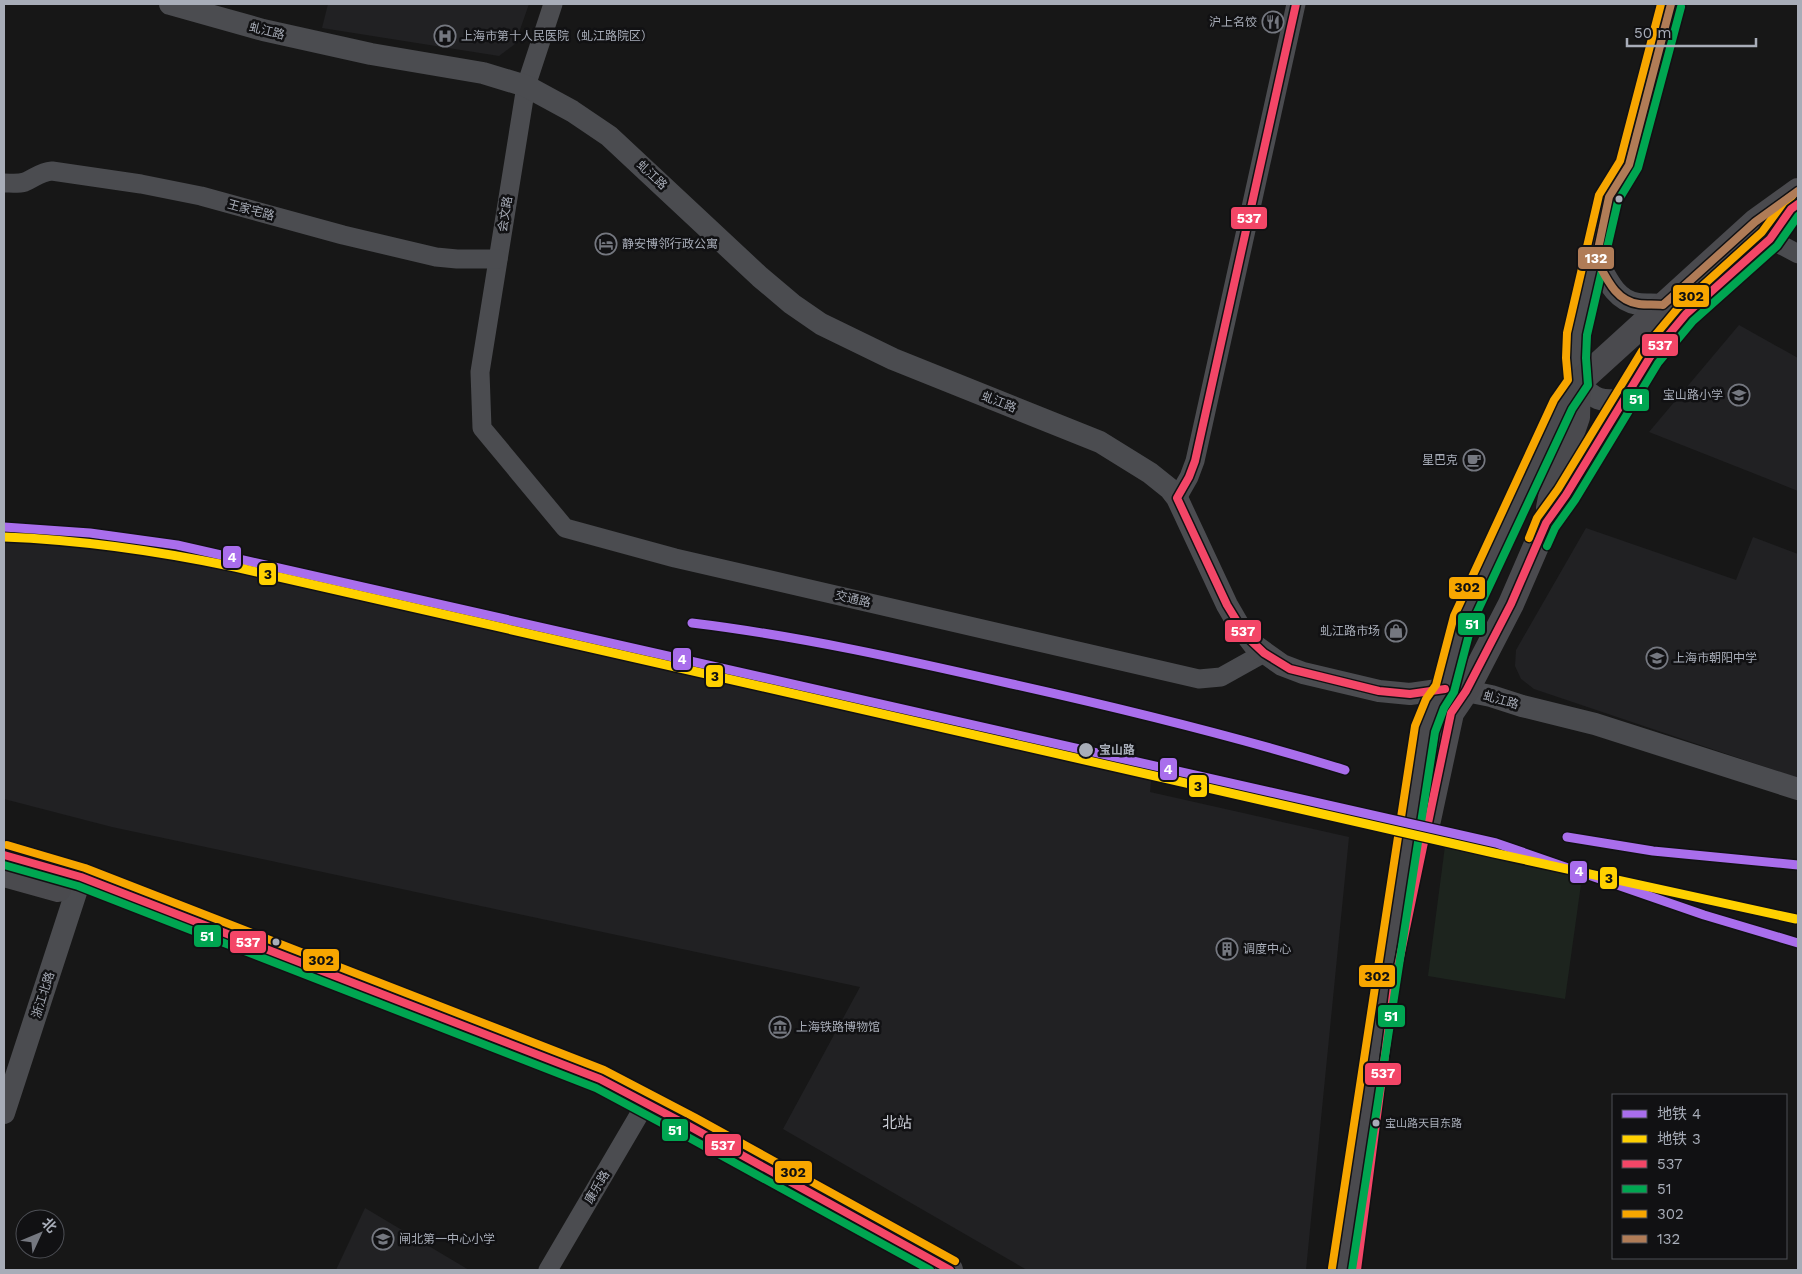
<svg xmlns="http://www.w3.org/2000/svg" width="1802" height="1274" font-family="'Work Sans','Noto Sans SC',sans-serif">
<style>
.built{fill:#212123}
.green{fill:#1d241e}
.lines{fill:none;stroke-linecap:round;stroke-linejoin:round}
.minor{stroke:#4b4c50;stroke-width:19}
.tertiary{stroke:#4b4c50;stroke-width:22}
.secondary{stroke:#4a4a4e;stroke-width:26}
.bus-1-casing{stroke:#111113;stroke-width:11}
.bus-2-casing{stroke:#111113;stroke-width:11}
.bus-3-casing{stroke:#111113;stroke-width:11}
.bus-4-casing{stroke:#111113;stroke-width:11}
.bus-1{stroke:#f34667;stroke-width:8}
.bus-2{stroke:#00a651;stroke-width:8}
.bus-3{stroke:#f7a600;stroke-width:8}
.bus-4{stroke:#b07c57;stroke-width:8}
.metro-1-casing{stroke:#111113;stroke-width:12}
.metro-2-casing{stroke:#111113;stroke-width:12}
.metro-1{stroke:#a96eec;stroke-width:9}
.metro-2{stroke:#ffd100;stroke-width:9}
.bus-dot{fill:#a8adb8;stroke:#111113;stroke-width:2}
.labels{text-anchor:middle;dominant-baseline:central;stroke-width:5;stroke-linejoin:round;paint-order:stroke}
.bus-label{font-size:11px;fill:#a8adb8;stroke:#111113;text-anchor:start}
.poi-label{font-size:12px;fill:#a8adb8;stroke:#111113;text-anchor:start}
.street-label{font-size:12px;fill:#a8adb8;stroke:#111113}
.stop-label{font-size:12px;font-weight:bold;fill:#a8adb8;stroke:#111113;text-anchor:start}
.quarter-label{font-size:15px;fill:#c9ccd4;stroke:#111113}
.line-badge{stroke:#111113;stroke-width:2}
.badge-label{font-size:14px;text-anchor:middle;font-weight:bold;fill:#fff}
.pale-badge-label{font-size:14px;text-anchor:middle;font-weight:bold;fill:#111}
</style>
<rect width="100%" height="100%" fill="#171717"/>
<g class="built">
<path d="M 328,4 L 529,4 L 515,44 L 499,56 L 322,28 Z"/>
<path d="M 1739,325 L 1798,358 L 1798,491 L 1649,432 Z"/>
<path d="M 1586,528 L 1736,580 L 1753,537 L 1798,554 L 1798,778 L 1534,689 L 1521,679 L 1515,666 L 1516,650 Z"/>
<path d="M 4,541 L 224,561 L 572,641 L 1152,769 L 1150,792 L 1349,837 L 1306,1270 L 1027,1270 L 783,1129 L 860,987 L 112,827 L 4,799 Z"/>
<path d="M 365,1208 L 469,1270 L 336,1270 Z"/>
</g>
<path class="green" d="M 1445,846 L 1582,877 L 1565,999 L 1428,976 Z"/>
<g class="lines">
<g class="minor">
<path d="M 553,4 L 526,86 L 480,372 L 482,428 L 565,528 L 675,558 L 1199,679 L 1221,677 L 1264,653"/>
<path d="M 4,183 C 11,183 18,184 25,182 C 35,178 40,172 52,171 L 141,184 L 201,196 L 343,235 L 436,257 L 457,259 L 498,259"/>
<path d="M 1762,230 L 1770,239 L 1798,254"/>
<path d="M 1177,498 L 1189,477 L 1195,461 L 1296,4"/>
<path d="M 548,1270 L 646,1103"/>
</g>
<g class="tertiary">
<path d="M 170,4 L 263,30 L 371,54 L 483,73 L 526,86 L 572,111 L 609,136 L 760,277 L 792,304 L 821,324 L 893,359 L 1100,442 L 1150,473 L 1170,489 L 1177,498 L 1227,605 L 1238,624 L 1254,645 L 1282,665 L 1303,673 L 1379,691 L 1410,694 L 1445,689 L 1466,691 L 1491,696 L 1522,706 L 1595,724 L 1798,789"/>
<path d="M 1596,259 C 1606,277 1615,301 1638,304 C 1646,305 1655,304 1663,305"/>
<path d="M 1623,399 C 1601,403 1594,399 1578,383 L 1576,358 L 1577,334 L 1609,197 L 1629,165 L 1671,4"/>
<path d="M 4,1113 L 81,877"/>
</g>
<g class="secondary">
<path d="M 1549,508 L 1553,487 L 1577,417 L 1578,383"/>
<path d="M 1428,820 L 1451,713 L 1466,691 L 1511,604 L 1546,523 L 1566,495 L 1650,357 L 1686,314 L 1770,239 L 1791,209 L 1798,204"/>
<path d="M 4,855 L 81,877 L 128,895 L 600,1079 L 689,1126 L 950,1270"/>
<path d="M 4,874 L 58,889"/>
<path d="M 1342,1270 L 1425,729 L 1435,703 L 1445,689 L 1463,620 L 1563,404 L 1578,383 L 1755,222 L 1798,191"/>
</g>
<g class="bus-1-casing">
<g id="bus-1">
<path d="M 1296,4 L 1195,461 L 1189,477 L 1177,498 L 1227,605 L 1246,636 L 1264,653 L 1290,669 L 1379,691 L 1410,694 L 1445,689"/>
<path d="M 4,855 L 81,877 L 600,1079 L 689,1126 L 950,1270"/>
<path d="M 1357,1270 L 1394,986 L 1451,713 L 1466,691 L 1511,604 L 1546,523 L 1566,495 L 1650,357 L 1686,314 L 1770,239 L 1791,209 L 1798,204"/>
</g>
</g>
<g class="bus-2-casing">
<g id="bus-2">
<path d="M 1547,546 L 1555,528 L 1575,500 L 1658,363 L 1693,321 L 1777,246 L 1798,216"/>
<path d="M 4,865 L 78,886 L 596,1088 L 684,1135 L 930,1270"/>
<path d="M 1352,1270 L 1435,732 L 1444,708 L 1454,692 L 1472,623 L 1572,409 L 1588,385 L 1586,358 L 1587,335 L 1618,201 L 1638,168 L 1681,7"/>
</g>
</g>
<g class="bus-3-casing">
<g id="bus-3">
<path d="M 1529,538 L 1537,518 L 1558,489 L 1642,351 L 1678,308 L 1762,232 L 1784,202 L 1792,196"/>
<path d="M 7,845 L 85,868 L 604,1070 L 694,1117 L 955,1261"/>
<path d="M 1332,1268 L 1415,726 L 1426,699 L 1436,685 L 1454,616 L 1554,400 L 1568,380 L 1566,358 L 1567,333 L 1599,195 L 1620,161 L 1661,4"/>
</g>
</g>
<g class="bus-4-casing">
<path id="bus-4" d="M 1671,4 L 1629,165 L 1609,197 L 1596,259 C 1606,277 1615,301 1639,304 C 1647,305 1655,304 1663,305 L 1755,222 L 1798,191"/>
</g>
<use href="#bus-1" class="bus-1"/>
<use href="#bus-2" class="bus-2"/>
<use href="#bus-3" class="bus-3"/>
<use href="#bus-4" class="bus-4"/>
<g class="metro-1-casing">
<g id="metro-1">
<path d="M 4,527 L 90,533 L 177,545 L 1496,843 L 1704,915 L 1798,943"/>
<path d="M 692,623 C 800,636 906,660 1012,684 C 1124,709 1235,736 1345,770"/>
<path d="M 1567,837 L 1653,851 L 1798,865"/>
</g>
</g>
<g class="metro-2-casing">
<path id="metro-2" d="M 4,537 C 82,540 158,551 235,567 L 1494,853 L 1796,919"/>
</g>
<use href="#metro-1" class="metro-1"/>
<use href="#metro-2" class="metro-2"/>
</g>
<defs>
<g id="restaurant-ring" transform="scale(1.125)"><circle r="9.5" fill="#111113" stroke="#757880" stroke-width="1.5"/><path d="M-5-6h1v4h1v-4h1v4h1v-4h1v5L-1.5 .5V6h-2V.5L-5-1ZM5-6V6H3V1.5H1.5Q1.5-4 5-6Z" fill="#757880"/></g>
<g id="hospital-ring" transform="scale(1.125)"><circle r="9.5" fill="#111113" stroke="#757880" stroke-width="1.5"/><path d="M-5-5h3v3.5h4V-5h3V5h-3V1.5h-4V5h-3Z" fill="#757880"/></g>
<g id="hotel-ring" transform="scale(1.125)"><circle r="9.5" fill="#111113" stroke="#757880" stroke-width="1.5"/><path d="M-6-4.5h1.5V1H6V5H4.5V3h-9V5H-6ZM-4 0a1.8 1.8 0 1 1 3.6 0ZM.5 0V-2.5h3Q6-2.5 6 0Z" fill="#757880"/></g>
<g id="school-ring" transform="scale(1.125)"><circle r="9.5" fill="#111113" stroke="#757880" stroke-width="1.5"/><path d="M0-5L7-2L0 1L-7-2ZM-4 1L0 2.5L4 1V4Q0 6-4 4Z" fill="#757880"/></g>
<g id="cafe-ring" transform="scale(1.125)"><circle r="9.5" fill="#111113" stroke="#757880" stroke-width="1.5"/><path d="M-5.5-4.5H6V0H3Q3 3.5 0 3.5H-2.5Q-5.5 3.5-5.5 0ZM3-3.2v2h1.7v-2ZM-6 4.5H4V6H-6Z" fill="#757880"/></g>
<g id="shop-ring" transform="scale(1.125)"><circle r="9.5" fill="#111113" stroke="#757880" stroke-width="1.5"/><path d="M-5-2.5h2.3a2.7 3.5 0 0 1 5.4 0H5L5.5 6h-11ZM-1.5-2.5h3a1.5 2.3 0 0 0-3 0Z" fill="#757880"/></g>
<g id="building-ring" transform="scale(1.125)"><circle r="9.5" fill="#111113" stroke="#757880" stroke-width="1.5"/><path d="M-4-6H4V6H1V3H-1V6H-4ZM-2.5-4.3h1.7v1.8h-1.7ZM.8-4.3h1.7v1.8H.8ZM-2.5-1h1.7V.8h-1.7ZM.8-1h1.7V.8H.8Z" fill="#757880"/></g>
<g id="museum-ring" transform="scale(1.125)"><circle r="9.5" fill="#111113" stroke="#757880" stroke-width="1.5"/><path d="M0-6L6-3V-2H-6V-3ZM-5-1h2V3h-2ZM-1-1h2V3h-2ZM3-1h2V3H3ZM-6 4H6V6H-6Z" fill="#757880"/></g>
</defs>
<g fill-rule="evenodd">
<use href="#restaurant-ring" x="1273" y="22"/>
<use href="#hospital-ring" x="445" y="36"/>
<use href="#hotel-ring" x="606" y="244"/>
<use href="#school-ring" x="1739" y="395"/>
<use href="#cafe-ring" x="1474" y="460"/>
<use href="#shop-ring" x="1396" y="631"/>
<use href="#school-ring" x="1657" y="658"/>
<use href="#building-ring" x="1227" y="949"/>
<use href="#museum-ring" x="780" y="1027"/>
<use href="#school-ring" x="383" y="1239"/>
</g>
<g class="bus-dot">
<circle cx="1619" cy="199" r="4.5"/>
<circle cx="1086" cy="750" r="8"/>
<circle cx="276" cy="942" r="4.5"/>
<circle cx="1376" cy="1123" r="4.5"/>
</g>
<g class="labels">
<g class="bus-label">
<text x="1385" y="1123">宝山路天目东路</text>
</g>
<g class="poi-label">
<text x="1257" y="22" text-anchor="end">沪上名饺</text>
<text x="461" y="36">上海市第十人民医院（虬江路院区）</text>
<text x="622" y="244">静安博邻行政公寓</text>
<text x="1723" y="395" text-anchor="end">宝山路小学</text>
<text x="1458" y="460" text-anchor="end">星巴克</text>
<text x="1380" y="631" text-anchor="end">虬江路市场</text>
<text x="1673" y="658">上海市朝阳中学</text>
<text x="1243" y="949">调度中心</text>
<text x="796" y="1027">上海铁路博物馆</text>
<text x="399" y="1239">闸北第一中心小学</text>
</g>
<g class="street-label">
<text transform="translate(267 31) rotate(14)">虬江路</text>
<text transform="translate(652 175) rotate(43)">虬江路</text>
<text transform="translate(251 210) rotate(15)">王家宅路</text>
<text transform="translate(505 214) rotate(-81)">会文路</text>
<text transform="translate(999 402) rotate(21)">虬江路</text>
<text transform="translate(853 599) rotate(13)">交通路</text>
<text transform="translate(1501 700) rotate(16)">虬江路</text>
<text transform="translate(43 995) rotate(-72)">浙江北路</text>
<text transform="translate(597 1187) rotate(-59)">康乐路</text>
</g>
<g class="stop-label">
<text x="1099" y="750">宝山路</text>
</g>
<g class="quarter-label">
<text x="897" y="1123">北站</text>
</g>
</g>
<g class="line-badge">
<rect x="1230" y="206" width="38" height="24" rx="5" fill="#f34667"/>
<rect x="1577" y="246" width="38" height="24" rx="5" fill="#b07c57"/>
<rect x="1672" y="284" width="38" height="24" rx="5" fill="#f7a600"/>
<rect x="1641" y="333" width="38" height="24" rx="5" fill="#f34667"/>
<rect x="1622" y="388" width="28" height="24" rx="5" fill="#00a651"/>
<rect x="222" y="545" width="20" height="24" rx="5" fill="#a96eec"/>
<rect x="258" y="562" width="19" height="24" rx="5" fill="#ffd100"/>
<rect x="1448" y="576" width="38" height="24" rx="5" fill="#f7a600"/>
<rect x="1457" y="612" width="29" height="24" rx="5" fill="#00a651"/>
<rect x="1224" y="619" width="38" height="24" rx="5" fill="#f34667"/>
<rect x="672" y="647" width="20" height="24" rx="5" fill="#a96eec"/>
<rect x="705" y="664" width="19" height="24" rx="5" fill="#ffd100"/>
<rect x="1159" y="757" width="19" height="24" rx="5" fill="#a96eec"/>
<rect x="1188" y="774" width="20" height="24" rx="5" fill="#ffd100"/>
<rect x="1569" y="860" width="19" height="24" rx="5" fill="#a96eec"/>
<rect x="1599" y="866" width="19" height="24" rx="5" fill="#ffd100"/>
<rect x="193" y="924" width="29" height="24" rx="5" fill="#00a651"/>
<rect x="229" y="930" width="38" height="24" rx="5" fill="#f34667"/>
<rect x="302" y="948" width="38" height="24" rx="5" fill="#f7a600"/>
<rect x="1358" y="964" width="38" height="24" rx="5" fill="#f7a600"/>
<rect x="1377" y="1004" width="29" height="24" rx="5" fill="#00a651"/>
<rect x="1364" y="1062" width="38" height="24" rx="5" fill="#f34667"/>
<rect x="661" y="1118" width="28" height="24" rx="5" fill="#00a651"/>
<rect x="704" y="1133" width="38" height="24" rx="5" fill="#f34667"/>
<rect x="774" y="1160" width="39" height="24" rx="5" fill="#f7a600"/>
</g>
<g class="badge-label">
<text x="1249" y="223">537</text>
<text x="1596" y="263">132</text>
<text x="1660" y="350">537</text>
<text x="1636" y="404">51</text>
<text x="232" y="562">4</text>
<text x="1472" y="629">51</text>
<text x="1243" y="636">537</text>
<text x="682" y="664">4</text>
<text x="1168" y="774">4</text>
<text x="1579" y="876">4</text>
<text x="207" y="941">51</text>
<text x="248" y="947">537</text>
<text x="1391" y="1021">51</text>
<text x="1383" y="1078">537</text>
<text x="675" y="1135">51</text>
<text x="723" y="1150">537</text>
</g>
<g class="pale-badge-label">
<text x="1691" y="301">302</text>
<text x="268" y="579">3</text>
<text x="1467" y="592">302</text>
<text x="715" y="681">3</text>
<text x="1198" y="791">3</text>
<text x="1609" y="883">3</text>
<text x="321" y="965">302</text>
<text x="1377" y="981">302</text>
<text x="793" y="1177">302</text>
</g>
<rect width="1802" height="1274" fill="none" stroke="#a8adb8" stroke-width="10"/>
<rect x="1612" y="1094" width="175" height="165" fill="#111113" stroke="#4d4f55"/>
<rect x="1622" y="1110" width="25" height="8" fill="#a96eec" stroke="#4d4f55"/>
<text x="1657" y="1119" font-size="15" fill="#a8adb8">地铁 4</text>
<rect x="1622" y="1135" width="25" height="8" fill="#ffd100" stroke="#4d4f55"/>
<text x="1657" y="1144" font-size="15" fill="#a8adb8">地铁 3</text>
<rect x="1622" y="1160" width="25" height="8" fill="#f34667" stroke="#4d4f55"/>
<text x="1657" y="1169" font-size="15" fill="#a8adb8">537</text>
<rect x="1622" y="1185" width="25" height="8" fill="#00a651" stroke="#4d4f55"/>
<text x="1657" y="1194" font-size="15" fill="#a8adb8">51</text>
<rect x="1622" y="1210" width="25" height="8" fill="#f7a600" stroke="#4d4f55"/>
<text x="1657" y="1219" font-size="15" fill="#a8adb8">302</text>
<rect x="1622" y="1235" width="25" height="8" fill="#b07c57" stroke="#4d4f55"/>
<text x="1657" y="1244" font-size="15" fill="#a8adb8">132</text>
<g transform="translate(40 1234) rotate(46)"><circle r="24" fill="#111113" stroke="#4d4f55"/>
<path d="M0-4L9 19L0 12L-9 19Z" fill="#757880"/>
<text y="-8" font-size="14" font-weight="bold" text-anchor="middle" fill="#a8adb8">北</text>
</g>
<path d="M1627 38v8h129v-8" fill="none" stroke="#a8adb8" stroke-width="2.5"/>
<text x="1634" y="38" font-size="15" fill="#a8adb8" stroke="#111113" stroke-width="4" paint-order="stroke">50 m</text>
</svg>
